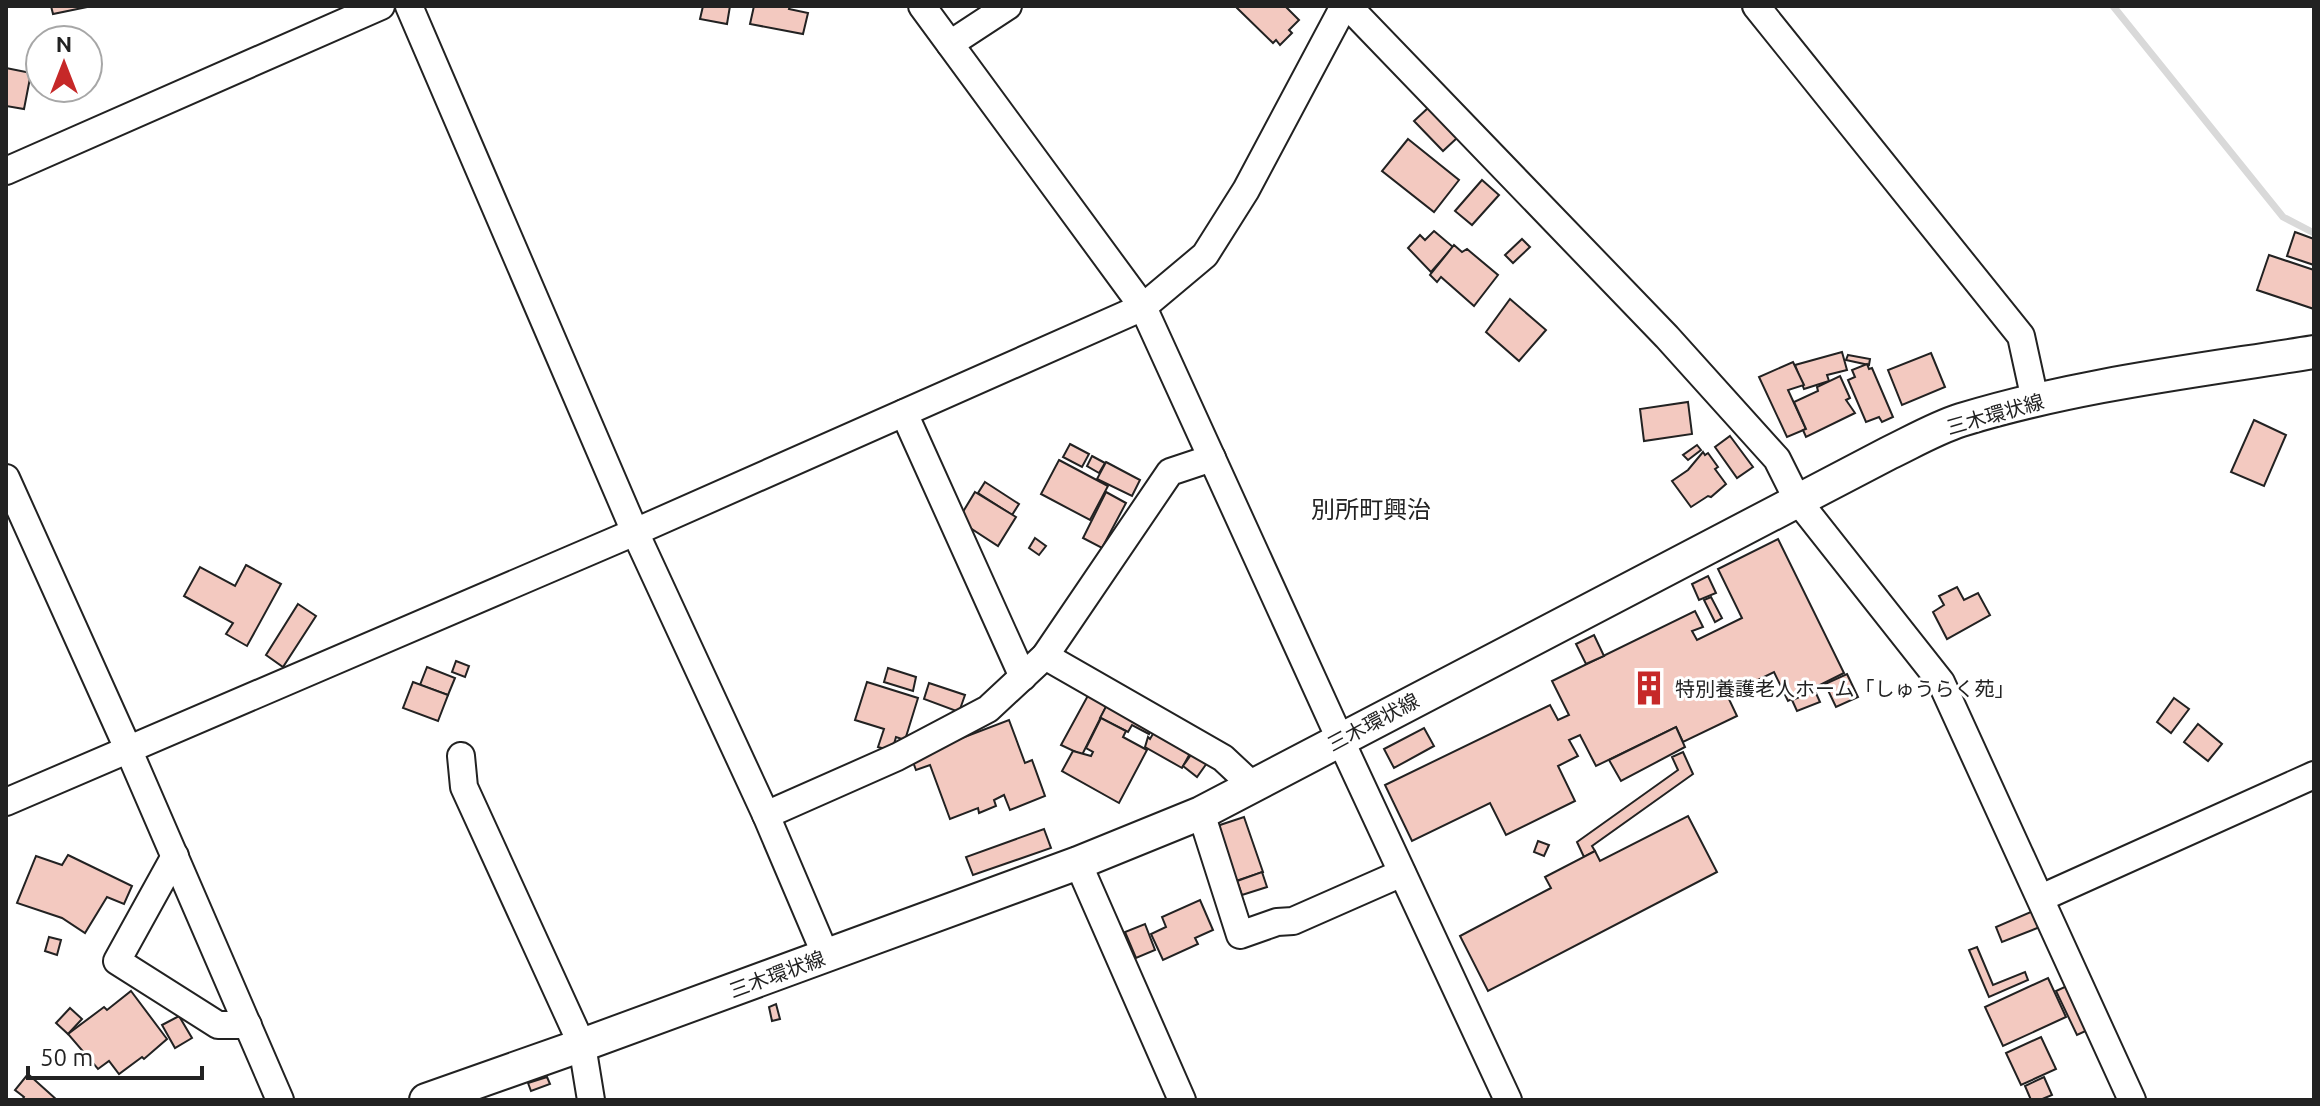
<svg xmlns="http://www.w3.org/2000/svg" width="2320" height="1106" font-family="Ubuntu,'Noto Sans JP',sans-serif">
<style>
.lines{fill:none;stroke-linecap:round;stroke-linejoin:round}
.stream{stroke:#d9d9d9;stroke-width:7}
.building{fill:#f3c9c0;stroke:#222;stroke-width:2}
.minor-casing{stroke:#222;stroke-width:30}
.major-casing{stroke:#222;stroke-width:36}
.minor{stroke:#fff;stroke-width:26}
.major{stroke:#fff;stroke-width:32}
.labels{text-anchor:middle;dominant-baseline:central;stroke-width:6;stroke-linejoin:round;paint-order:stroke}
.street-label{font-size:20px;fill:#222;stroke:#fff}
.poi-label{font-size:20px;fill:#222;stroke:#fff;text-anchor:start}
.quarter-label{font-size:24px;fill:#222;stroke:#fff}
</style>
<rect width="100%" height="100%" fill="#fff"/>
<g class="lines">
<path class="stream" d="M 2113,6 L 2283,217 L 2314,233"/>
</g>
<g class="building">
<path d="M 51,6 L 92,6 L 53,14 Z"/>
<path d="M 703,6 L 730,6 L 727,24 L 700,19 Z"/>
<path d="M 754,6 L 790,6 L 789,9 L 808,13 L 803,34 L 750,24 Z"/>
<path d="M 1238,6 L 1285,6 L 1299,20 L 1289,30 L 1292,33 L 1280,45 L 1276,40 L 1273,43 L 1237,8 Z"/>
<path d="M 6,68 L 31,73 L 24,109 L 6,106 Z"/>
<path d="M 1428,108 L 1457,138 L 1443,151 L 1414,121 Z"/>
<path d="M 1408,139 L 1459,180 L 1434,212 L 1382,171 Z"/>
<path d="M 1482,180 L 1499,195 L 1472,225 L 1455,211 Z"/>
<path d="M 1434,231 L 1453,247 L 1431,272 L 1408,248 L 1420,235 L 1425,240 Z"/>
<path d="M 2295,232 L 2314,239 L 2314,265 L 2287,256 Z"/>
<path d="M 1522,239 L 1530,247 L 1513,263 L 1505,255 Z"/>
<path d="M 1454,245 L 1462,252 L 1467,249 L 1498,275 L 1474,306 L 1441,277 L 1437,282 L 1430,275 Z"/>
<path d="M 2269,255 L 2314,270 L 2314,309 L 2257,290 Z"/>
<path d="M 1510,299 L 1546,330 L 1519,361 L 1486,332 Z"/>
<path d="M 1842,352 L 1847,370 L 1827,375 L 1829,381 L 1804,389 L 1795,365 Z"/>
<path d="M 1931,353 L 1945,387 L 1902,405 L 1888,370 Z"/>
<path d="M 1848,355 L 1870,359 L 1869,365 L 1846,360 Z"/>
<path d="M 1793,362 L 1804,385 L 1788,390 L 1806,429 L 1787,437 L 1759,377 Z"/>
<path d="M 1867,364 L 1869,369 L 1872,368 L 1893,417 L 1882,422 L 1879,417 L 1866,422 L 1848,380 L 1855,377 L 1852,370 Z"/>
<path d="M 1840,376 L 1850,398 L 1846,400 L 1855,413 L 1806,437 L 1803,430 L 1806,429 L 1794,402 L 1818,391 L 1817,387 Z"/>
<path d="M 1688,402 L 1692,434 L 1644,441 L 1640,409 Z"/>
<path d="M 2254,420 L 2286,435 L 2264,486 L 2231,472 Z"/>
<path d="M 1730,436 L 1753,467 L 1737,478 L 1715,447 Z"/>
<path d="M 1070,444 L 1089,454 L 1082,467 L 1063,457 Z"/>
<path d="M 1697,445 L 1701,450 L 1688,460 L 1683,455 Z"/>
<path d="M 1703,452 L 1705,455 L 1708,453 L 1718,467 L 1715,469 L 1726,484 L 1711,497 L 1708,496 L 1691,507 L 1672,481 L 1688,470 Z"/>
<path d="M 1092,456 L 1105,463 L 1099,473 L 1087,466 Z"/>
<path d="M 1059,460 L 1108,486 L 1090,520 L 1041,494 Z"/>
<path d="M 1106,462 L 1140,480 L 1132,496 L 1097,479 Z"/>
<path d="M 985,482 L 1019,504 L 1012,515 L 978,493 Z"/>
<path d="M 975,492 L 1016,517 L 998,546 L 958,520 Z"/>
<path d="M 1106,492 L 1126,503 L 1102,548 L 1083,538 Z"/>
<path d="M 1035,538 L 1046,546 L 1039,555 L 1029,548 Z"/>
<path d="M 1778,539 L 1844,673 L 1788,701 L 1774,672 L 1727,695 L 1737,716 L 1683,742 L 1676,727 L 1596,766 L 1580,735 L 1569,740 L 1578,756 L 1558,766 L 1575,801 L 1506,835 L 1490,803 L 1412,841 L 1385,785 L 1550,705 L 1558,720 L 1569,715 L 1552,681 L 1695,611 L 1703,627 L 1692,631 L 1697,640 L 1742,618 L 1718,569 Z"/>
<path d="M 246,565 L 281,584 L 247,646 L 226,634 L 233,623 L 184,596 L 200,567 L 235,586 Z"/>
<path d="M 1708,576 L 1716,593 L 1699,600 L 1692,584 Z"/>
<path d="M 1957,587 L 1964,600 L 1978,593 L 1990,615 L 1947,639 L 1933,612 L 1944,605 L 1939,596 Z"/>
<path d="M 1711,597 L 1722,618 L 1715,622 L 1704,600 Z"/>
<path d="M 298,604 L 316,616 L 283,667 L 266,655 Z"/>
<path d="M 1594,635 L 1604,656 L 1586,664 L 1576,644 Z"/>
<path d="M 456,661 L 469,666 L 465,677 L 452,672 Z"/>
<path d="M 427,667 L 455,678 L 448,695 L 420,685 Z"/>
<path d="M 888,668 L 916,677 L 913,691 L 884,682 Z"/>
<path d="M 1847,674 L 1858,697 L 1836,707 L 1825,684 Z"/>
<path d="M 413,682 L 448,695 L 438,721 L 403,708 Z"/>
<path d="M 867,682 L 918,698 L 905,740 L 896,737 L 892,751 L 878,747 L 884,729 L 855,720 Z"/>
<path d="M 929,683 L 965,695 L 959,712 L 924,699 Z"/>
<path d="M 1091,690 L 1110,699 L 1082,755 L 1061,745 Z"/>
<path d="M 1815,691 L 1820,702 L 1797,711 L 1792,700 Z"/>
<path d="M 2174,698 L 2189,709 L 2171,733 L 2157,722 Z"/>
<path d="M 1110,699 L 1154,723 L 1149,734 L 1132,725 L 1128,732 L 1100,718 Z"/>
<path d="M 1101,718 L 1126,731 L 1123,737 L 1147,750 L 1119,803 L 1062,771 L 1073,751 L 1091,756 L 1093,752 L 1086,748 Z"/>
<path d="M 1009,720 L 1025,763 L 1032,760 L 1045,796 L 1010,810 L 1004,795 L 994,800 L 996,806 L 979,813 L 978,808 L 950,819 L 930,765 L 916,770 L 910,754 L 941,746 Z"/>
<path d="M 2198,724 L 2222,744 L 2208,761 L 2184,742 Z"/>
<path d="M 1157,727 L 1193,748 L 1182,768 L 1145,747 L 1148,737 L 1150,739 Z"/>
<path d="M 1676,727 L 1685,747 L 1621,781 L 1609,760 Z"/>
<path d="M 1424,728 L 1434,746 L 1394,768 L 1384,749 Z"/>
<path d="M 1193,752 L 1207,763 L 1197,777 L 1183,766 Z"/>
<path d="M 1683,752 L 1693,774 L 1592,846 L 1595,851 L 1584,857 L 1577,842 L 1678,770 L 1672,757 Z"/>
<path d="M 1688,816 L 1717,872 L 1488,991 L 1460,936 L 1551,888 L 1545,877 L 1595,851 L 1600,861 Z"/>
<path d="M 1244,817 L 1263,872 L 1236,881 L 1217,826 Z"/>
<path d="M 1044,829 L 1051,848 L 973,875 L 966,857 Z"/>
<path d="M 1538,841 L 1549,845 L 1544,856 L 1534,852 Z"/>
<path d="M 68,855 L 132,886 L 124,904 L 107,897 L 85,933 L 62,918 L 17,903 L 36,856 L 62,865 Z"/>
<path d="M 1262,872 L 1267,887 L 1242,895 L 1237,881 Z"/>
<path d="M 1200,900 L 1213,930 L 1195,938 L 1198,944 L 1163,960 L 1151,934 L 1166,927 L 1162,917 Z"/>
<path d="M 2033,911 L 2040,927 L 2002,942 L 1996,927 Z"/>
<path d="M 1145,924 L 1155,950 L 1136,958 L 1125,932 Z"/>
<path d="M 49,937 L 61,940 L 57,955 L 45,951 Z"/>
<path d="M 1977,947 L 1993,985 L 2025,972 L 2028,980 L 1989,997 L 1969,950 Z"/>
<path d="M 2048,978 L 2066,1017 L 2003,1046 L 1985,1007 Z"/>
<path d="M 2069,985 L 2090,1029 L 2077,1035 L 2056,991 Z"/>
<path d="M 131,991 L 167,1039 L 144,1059 L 142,1057 L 119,1074 L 109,1061 L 98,1069 L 68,1034 L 104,1007 L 107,1010 Z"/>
<path d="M 776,1004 L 780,1019 L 772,1021 L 769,1007 Z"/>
<path d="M 70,1008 L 82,1019 L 68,1034 L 56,1023 Z"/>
<path d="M 179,1016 L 192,1038 L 175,1048 L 162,1025 Z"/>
<path d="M 2041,1037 L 2056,1069 L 2021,1085 L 2006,1053 Z"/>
<path d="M 28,1074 L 57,1100 L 22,1100 L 24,1097 L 15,1090 Z"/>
<path d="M 547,1077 L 550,1084 L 531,1091 L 528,1083 Z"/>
<path d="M 2044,1077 L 2052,1095 L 2040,1100 L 2031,1100 L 2025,1086 Z"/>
</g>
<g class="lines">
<g class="minor-casing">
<g id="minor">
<path d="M 409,6 L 635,532 L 766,815 L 826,956"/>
<path d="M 922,6 L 1143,307 L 1340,739 L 1508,1100"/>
<path d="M 1348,6 L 1667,337 L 1777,459 L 1798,501 L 1941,682 L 2132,1100"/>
<path d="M 1756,6 L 2021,336 L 2035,400"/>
<path d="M 950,44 L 1008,6"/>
<path d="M 6,171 L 381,6"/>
<path d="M 904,413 L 1023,677"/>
<path d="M 6,478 L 129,751 L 280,1100"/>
<path d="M 1045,656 L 1223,758 L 1253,786"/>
<path d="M 461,756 L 464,787 L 582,1045 L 591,1100"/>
<path d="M 6,802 L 635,532 L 1143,307 L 1205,255 L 1246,190 L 1344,6"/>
<path d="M 1201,813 L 1240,935 L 1277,922 L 1293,921 L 1402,873"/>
<path d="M 766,815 L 897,757 L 988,709 L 1045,656 L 1170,472 L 1212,458"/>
<path d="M 175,856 L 117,961 L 218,1025 L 248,1025"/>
<path d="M 1078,863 L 1182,1100"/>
<path d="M 2041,898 L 2314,775"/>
</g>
</g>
<g class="major-casing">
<path id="major" d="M 426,1100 L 582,1045 L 1078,863 L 1201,813 L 1889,453 C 1912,442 1936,428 1961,420 C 2075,385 2196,371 2314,352"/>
</g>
<use href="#minor" class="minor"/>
<use href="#major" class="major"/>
</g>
<defs>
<g id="building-bare" transform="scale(2.76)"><path d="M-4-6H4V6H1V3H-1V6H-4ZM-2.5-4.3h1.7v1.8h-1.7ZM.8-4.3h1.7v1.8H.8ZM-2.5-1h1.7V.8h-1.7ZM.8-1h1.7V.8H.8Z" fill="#c62828" stroke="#fff" stroke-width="2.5" paint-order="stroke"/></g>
</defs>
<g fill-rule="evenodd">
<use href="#building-bare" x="1649" y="688"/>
</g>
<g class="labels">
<g class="street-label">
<text transform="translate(1995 414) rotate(-16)">三木環状線</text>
<text transform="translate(1373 722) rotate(-28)">三木環状線</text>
<text transform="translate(777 974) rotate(-20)">三木環状線</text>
</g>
<g class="poi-label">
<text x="1675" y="688">特別養護老人ホーム「しゅうらく苑」</text>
</g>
<g class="quarter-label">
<text x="1371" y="509">別所町興治</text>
</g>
</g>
<rect width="2320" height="1106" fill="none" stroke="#222222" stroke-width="16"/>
<g transform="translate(64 64)"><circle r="38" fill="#ffffff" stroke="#a7a7a7" stroke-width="2"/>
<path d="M0-6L14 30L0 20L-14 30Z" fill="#c62828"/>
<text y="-12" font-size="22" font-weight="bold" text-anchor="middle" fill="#222222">N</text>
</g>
<path d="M28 1066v12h174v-12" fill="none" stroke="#222222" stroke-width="4"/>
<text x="40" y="1066" font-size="24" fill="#222222" stroke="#ffffff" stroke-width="6" paint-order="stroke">50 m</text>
</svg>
